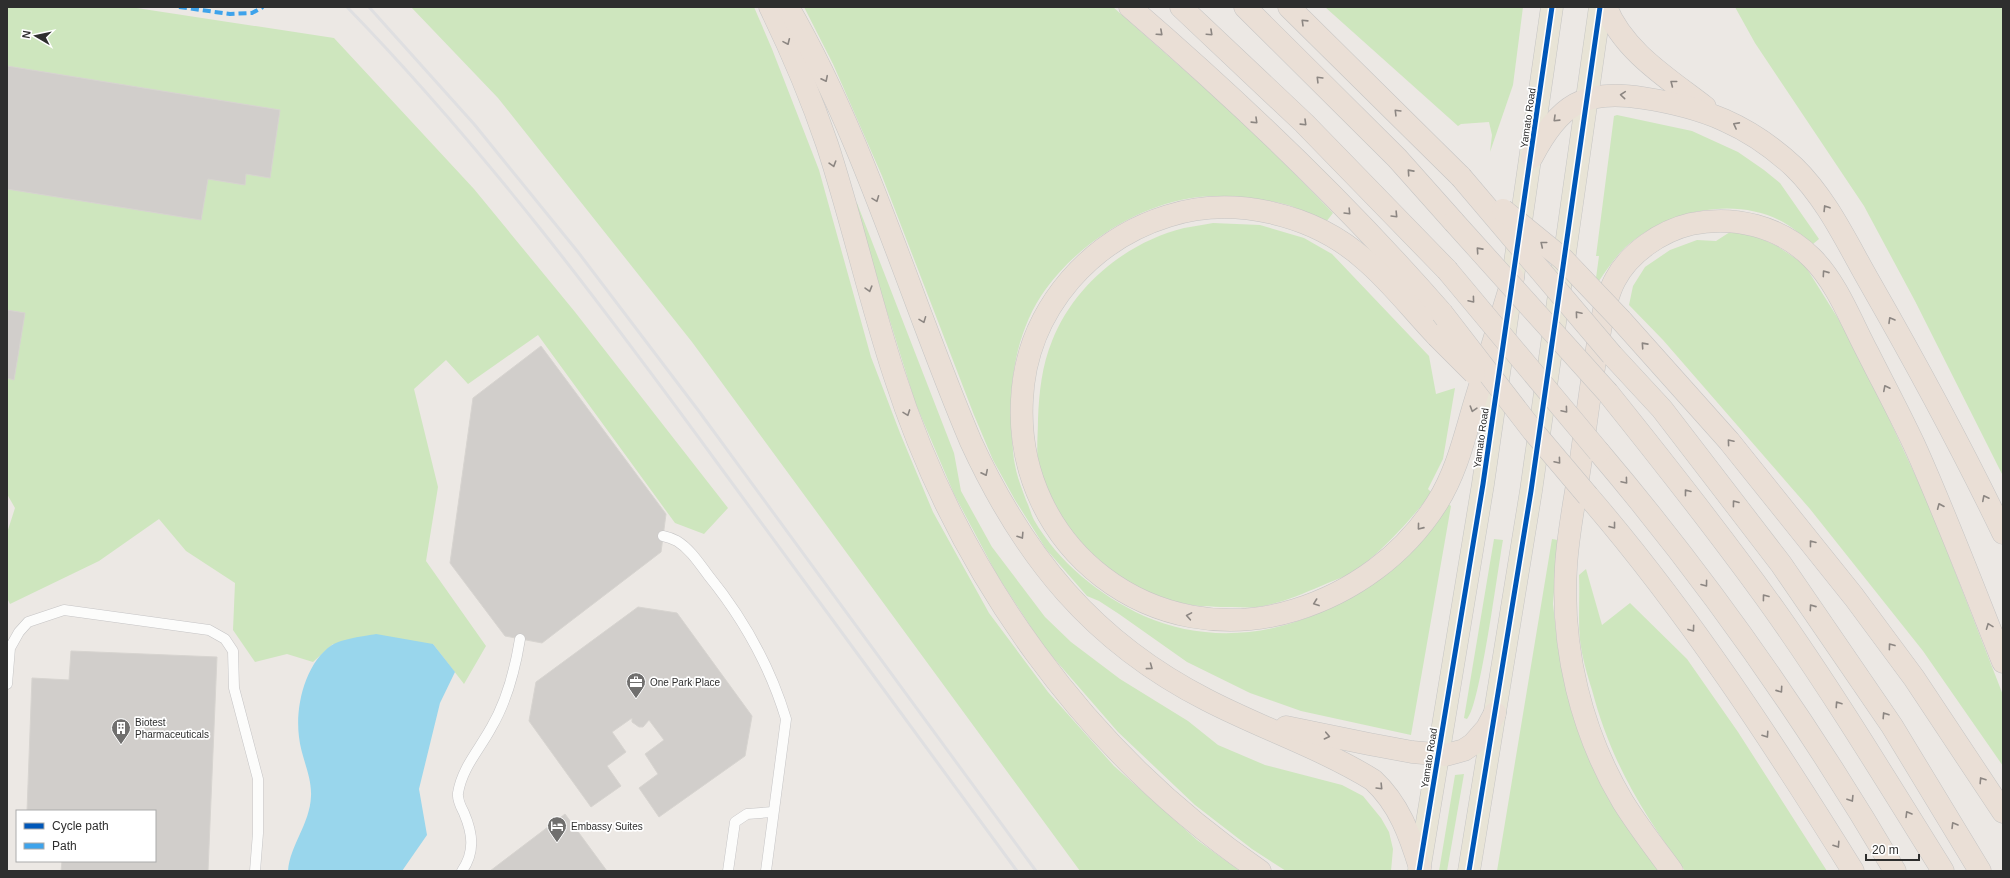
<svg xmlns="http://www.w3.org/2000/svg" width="2010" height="878" font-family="Helvetica,sans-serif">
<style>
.green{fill:#cee6be}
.water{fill:#99d6ec}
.building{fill:#d1cecb;stroke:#d7d4d0}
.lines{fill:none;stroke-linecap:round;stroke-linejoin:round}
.lane-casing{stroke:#c5c4c5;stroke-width:11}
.primary-casing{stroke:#c6c5c4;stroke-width:23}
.highway-casing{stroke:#c6c5c4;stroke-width:23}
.lane{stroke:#fcfcfb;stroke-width:10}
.primary{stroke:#e8e4d6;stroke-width:22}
.highway{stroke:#eadfd6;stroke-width:22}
.rail{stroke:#dfdfe1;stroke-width:3}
.highway-bridge-casing{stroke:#c6c5c4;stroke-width:23;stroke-linecap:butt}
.highway-bridge{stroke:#eadfd6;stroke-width:22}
.quiet{stroke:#3ea3eb;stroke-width:4;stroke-dasharray:8 4;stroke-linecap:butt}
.cycleway-casing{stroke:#fff;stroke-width:8}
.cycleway{stroke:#0057b8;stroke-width:5}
.oneway{stroke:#8c8682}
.labels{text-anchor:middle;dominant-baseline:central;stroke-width:3.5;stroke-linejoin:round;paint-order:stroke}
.street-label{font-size:10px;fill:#2e2e2e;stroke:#fff}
.poi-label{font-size:10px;fill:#2e2e2e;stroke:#fff;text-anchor:start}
</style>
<rect width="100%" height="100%" fill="#ece8e4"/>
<g class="green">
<path d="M 7,7 L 130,7 L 334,38 L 474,189 L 575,312 L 728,508 L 704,534 L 675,523 L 538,335 L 468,384 L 446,360 L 414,389 L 438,487 L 426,561 L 486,646 L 464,684 L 433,644 L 333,644 L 313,662 L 287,654 L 255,662 L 233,630 L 235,583 L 186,551 L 159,519 L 99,561 L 10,604 L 7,598 L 7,533 L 15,508 L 7,494 Z"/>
<path d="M 411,7 L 754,7 L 772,49 L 819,170 L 871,357 L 900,433 L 933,512 L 989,613 L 1048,692 L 1114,766 L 1197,840 L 1240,871 L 1080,871 L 692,342 L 498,98 Z"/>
<path d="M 804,7 L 1113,7 L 1253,131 L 1333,213 L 1326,222 C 1314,217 1301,209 1288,205 C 1260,198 1227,194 1198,197 C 1138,204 1074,246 1041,296 C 1014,338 1008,390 1012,439 C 1013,447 1013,457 1015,465 C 1017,477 1022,489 1026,500 C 1029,506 1031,514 1034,520 C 1059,563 1099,595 1144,616 C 1205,643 1274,637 1333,606 C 1346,599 1357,585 1368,575 C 1395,551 1421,527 1447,503 L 1451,506 L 1411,735 L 1301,711 L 1250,693 L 1187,662 L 1119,614 L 1099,601 L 1087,596 L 1046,549 L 1015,500 L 993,460 L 974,415 L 882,176 L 833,64 Z"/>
<path d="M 1325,7 L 1523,7 L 1513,85 L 1490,152 L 1492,135 L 1489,122 L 1461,124 L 1458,126 Z"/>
<path d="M 1735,7 L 2003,7 L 2003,476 L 1915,301 L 1864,206 L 1755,43 Z"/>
<path d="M 1617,115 L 1692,131 L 1738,152 L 1764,170 L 1780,183 L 1819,239 L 1813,244 C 1803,237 1794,228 1783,222 C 1735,196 1670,210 1629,244 C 1617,254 1608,268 1599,281 L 1596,278 L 1599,256 L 1596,256 L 1614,116 Z"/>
<path d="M 857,203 L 954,453 L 961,491 L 992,547 L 1045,617 L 1071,642 L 1120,679 L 1188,721 L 1218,745 L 1265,765 L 1342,785 L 1363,796 L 1381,818 L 1389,832 L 1393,849 L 1391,871 L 1286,871 L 1252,849 L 1195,805 L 1118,732 L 1044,647 L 997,575 L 954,494 L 915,402 L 890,321 L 861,234 L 853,206 Z"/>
<path d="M 1213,223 L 1260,225 L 1304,238 L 1332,254 L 1429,356 L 1436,394 L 1455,388 L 1443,459 L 1428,489 L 1432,493 C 1410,520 1378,557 1348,575 C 1339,579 1329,582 1321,586 C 1300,595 1279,604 1257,607 C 1249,608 1240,607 1232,607 C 1217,607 1201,607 1186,604 C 1120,592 1064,539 1041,477 C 1035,460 1038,437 1038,419 C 1039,393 1042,365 1052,341 C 1074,285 1127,242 1184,228 C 1194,226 1204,225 1213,223 Z"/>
<path d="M 1730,232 L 1755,236 L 1777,246 L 1804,264 L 1839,320 L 1878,395 L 1929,505 L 2003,695 L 2003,766 L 1923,651 L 1810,509 L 1663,340 L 1629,305 L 1633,286 L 1645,267 L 1670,250 L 1697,240 L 1716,241 Z"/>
<path d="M 1494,539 L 1503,540 C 1498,567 1480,707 1467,719 L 1464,718 Z"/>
<path d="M 1552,539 L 1558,540 L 1553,604 L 1558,648 L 1570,706 L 1588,754 L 1658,871 L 1497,871 Z"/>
<path d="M 1586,569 L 1602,625 L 1630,603 L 1687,659 L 1738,732 L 1827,871 L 1685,871 C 1642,812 1611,762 1592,690 C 1587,674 1582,657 1580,640 C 1578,619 1580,597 1579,575 Z"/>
<path d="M 1464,774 L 1447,871 L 1439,871 L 1455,775 Z"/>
</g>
<path class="water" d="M 376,634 L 433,644 L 455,672 L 440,703 L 419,789 L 427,835 L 402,871 L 288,871 C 290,845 310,824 311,796 C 312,776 301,757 299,737 C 295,707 305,663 332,645 C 341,639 365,636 376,634 Z"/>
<g class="building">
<path d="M 7,66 L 280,110 L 270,178 L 246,174 L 245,185 L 208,179 L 201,220 L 7,189 Z"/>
<path d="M 7,310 L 25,313 L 14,380 L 7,378 Z"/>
<path d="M 541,346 L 666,514 L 661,552 L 542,643 L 505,636 L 450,563 L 473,398 Z"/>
<path d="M 638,607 L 677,613 L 752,716 L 745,756 L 659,817 L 639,788 L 658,774 L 645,754 L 664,740 L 649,720 L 643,727 L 639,727 L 632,722 L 632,718 L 612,732 L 626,752 L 607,766 L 621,786 L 591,807 L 529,721 L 536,682 Z"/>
<path d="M 71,651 L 217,657 L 208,871 L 61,871 L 62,861 L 155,861 L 155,811 L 27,811 L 32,678 L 69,680 Z"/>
<path d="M 565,814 L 607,871 L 490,871 Z"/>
</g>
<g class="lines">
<g class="lane-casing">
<g id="lane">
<path d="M 663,536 C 668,537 673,539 677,541 C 690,549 699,563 708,575 C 743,618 770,666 786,719 L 766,871"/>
<path d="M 7,684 L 10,648 L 19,632 L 28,622 L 64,610 L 209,630 L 225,639 L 233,651 L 234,688 L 258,779 L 258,833 L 255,871"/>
<path d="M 462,871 C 475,852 473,834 464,813 C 461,807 457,800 458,793 C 462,768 479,750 491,728 C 507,701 515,670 520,639"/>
<path d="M 728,871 L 735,822 L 747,814 L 773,812"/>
</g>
</g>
<g class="primary-casing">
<g id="primary">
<path d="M 1419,871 L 1483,484 L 1552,7"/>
<path d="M 1469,871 L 1531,491 L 1600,7"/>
</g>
</g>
<g class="highway-casing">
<g id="highway">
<path d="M 770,7 C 792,52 811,97 827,144 C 852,220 869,298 894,374 C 958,574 1086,753 1260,871"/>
<path d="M 788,7 C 866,142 910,299 971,442 C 1024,557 1093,642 1207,700 C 1261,728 1321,748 1373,780 C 1399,804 1410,835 1420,868"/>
<path d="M 1130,7 C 1240,102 1347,204 1442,313"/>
<path d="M 1181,7 L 1304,123 L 1447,270"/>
<path d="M 1245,7 L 1397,158 L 1454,222"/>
<path d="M 1289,7 L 1461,177"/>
<path d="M 1606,7 C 1623,51 1669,79 1705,107"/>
<path d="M 1532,157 C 1559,105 1584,88 1643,98 C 1703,107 1749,125 1794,167 C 1827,199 1847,243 1870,283 C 1917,365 1962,448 2003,533"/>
<path d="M 1621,320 L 1729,441 L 1854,597 L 1914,678 L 2003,812"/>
<path d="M 1437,336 C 1413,311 1391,282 1365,260 C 1314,214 1234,195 1168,216 C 1129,228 1097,249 1070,280 C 1041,314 1024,355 1022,400 C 1014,548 1154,654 1295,610 C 1353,592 1404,555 1437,503 C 1456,473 1464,439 1474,405 C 1487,363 1500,321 1513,278"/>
<path d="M 1612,355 L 1662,409 L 1781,564 L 1892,726 L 1980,871"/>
<path d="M 1608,393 C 1665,464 1721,535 1774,609 C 1834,694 1888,783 1943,871"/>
<path d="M 1599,452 C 1710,583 1808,723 1895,871"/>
<path d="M 1588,496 C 1688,612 1772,741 1853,871"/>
<path d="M 1286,727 L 1369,744 L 1412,752 L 1446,755 L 1464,750 L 1473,744 L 1487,728 L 1495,713"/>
<path d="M 1672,871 C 1655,848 1638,826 1623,802 C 1581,732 1561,648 1566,567 C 1568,531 1576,495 1581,459 C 1588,409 1594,359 1604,310 C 1607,300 1610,289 1615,280 C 1629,253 1661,231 1691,224 C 1734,215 1780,226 1812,258 C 1837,283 1851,321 1868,353 C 1884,385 1902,418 1917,451 C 1948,521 1975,592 2003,662"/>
</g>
</g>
<use href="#lane" class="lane"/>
<use href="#primary" class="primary"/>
<use href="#highway" class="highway"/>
<g class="rail">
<path d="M 347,7 C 485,149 604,308 721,468 C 820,602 918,737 1017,871"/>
<path d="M 369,7 L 474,124 L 578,252 L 698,410 L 1036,871"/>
</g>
<g class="highway-bridge-casing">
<g id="highway-bridge">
<path d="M 1461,177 L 1612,355"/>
<path d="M 1503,210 L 1563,259 L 1621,320"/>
<path d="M 1454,222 L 1608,393"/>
<path d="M 1447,270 L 1599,452"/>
<path d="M 1442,313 L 1533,431 L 1588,496"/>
<path d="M 1437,336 L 1474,373"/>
</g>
</g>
<use href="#highway-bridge" class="highway-bridge"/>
<path class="quiet" d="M 179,7 L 230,14 L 252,13 L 263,7"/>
<g class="cycleway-casing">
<g id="cycleway">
<path d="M 1419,871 L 1483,484 L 1552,7"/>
<path d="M 1469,871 L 1531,491 L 1600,7"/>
</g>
</g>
<use href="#cycleway" class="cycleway"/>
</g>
<defs><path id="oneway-chevron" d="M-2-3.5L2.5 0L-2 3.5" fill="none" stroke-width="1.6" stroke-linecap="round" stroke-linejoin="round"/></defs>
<g class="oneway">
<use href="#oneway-chevron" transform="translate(1304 22) rotate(-136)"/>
<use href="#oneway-chevron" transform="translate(1160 33) rotate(42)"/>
<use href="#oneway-chevron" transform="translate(1210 33) rotate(43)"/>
<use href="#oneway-chevron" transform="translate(787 42) rotate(66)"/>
<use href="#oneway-chevron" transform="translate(825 79) rotate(64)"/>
<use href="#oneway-chevron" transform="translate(1319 79) rotate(-135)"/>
<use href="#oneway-chevron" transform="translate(1673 83) rotate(-142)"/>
<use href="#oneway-chevron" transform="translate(1623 95) rotate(-175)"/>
<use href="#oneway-chevron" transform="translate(1397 112) rotate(-135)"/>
<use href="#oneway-chevron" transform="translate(1556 119) rotate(136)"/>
<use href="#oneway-chevron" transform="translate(1255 121) rotate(44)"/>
<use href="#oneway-chevron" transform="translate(1304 123) rotate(44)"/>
<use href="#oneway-chevron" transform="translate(1736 125) rotate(-152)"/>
<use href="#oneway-chevron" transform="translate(833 164) rotate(73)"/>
<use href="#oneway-chevron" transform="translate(1410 172) rotate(-132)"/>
<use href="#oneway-chevron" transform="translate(876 199) rotate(69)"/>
<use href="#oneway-chevron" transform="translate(1826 208) rotate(-122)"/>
<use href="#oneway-chevron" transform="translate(1348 212) rotate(46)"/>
<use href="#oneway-chevron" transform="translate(1395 215) rotate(46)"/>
<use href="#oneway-chevron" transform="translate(1543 244) rotate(-141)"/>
<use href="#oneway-chevron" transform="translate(1479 250) rotate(-132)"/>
<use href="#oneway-chevron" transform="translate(1825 273) rotate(-125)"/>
<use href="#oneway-chevron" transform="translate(869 289) rotate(74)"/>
<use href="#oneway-chevron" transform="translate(1472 300) rotate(50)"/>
<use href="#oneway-chevron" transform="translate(1578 314) rotate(-130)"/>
<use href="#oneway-chevron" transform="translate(923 320) rotate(69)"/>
<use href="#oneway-chevron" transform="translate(1891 320) rotate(-120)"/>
<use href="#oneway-chevron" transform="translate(1644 345) rotate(-132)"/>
<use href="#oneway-chevron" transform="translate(1886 388) rotate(-117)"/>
<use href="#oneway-chevron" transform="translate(1473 409) rotate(107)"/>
<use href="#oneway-chevron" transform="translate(1565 410) rotate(50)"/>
<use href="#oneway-chevron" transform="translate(907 413) rotate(70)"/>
<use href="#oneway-chevron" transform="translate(1730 442) rotate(-130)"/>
<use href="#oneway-chevron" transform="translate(1558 461) rotate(50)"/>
<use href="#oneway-chevron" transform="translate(985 473) rotate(64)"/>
<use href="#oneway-chevron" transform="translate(1625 481) rotate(50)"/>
<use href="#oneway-chevron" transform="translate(1687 492) rotate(-128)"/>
<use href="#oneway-chevron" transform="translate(1985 498) rotate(-117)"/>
<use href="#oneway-chevron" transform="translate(1735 503) rotate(-127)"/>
<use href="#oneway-chevron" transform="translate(1940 506) rotate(-113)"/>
<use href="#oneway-chevron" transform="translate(1613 526) rotate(52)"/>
<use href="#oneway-chevron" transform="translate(1420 527) rotate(129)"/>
<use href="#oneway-chevron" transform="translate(1021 536) rotate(57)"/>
<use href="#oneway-chevron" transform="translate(1812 543) rotate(-128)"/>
<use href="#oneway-chevron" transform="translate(1705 584) rotate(53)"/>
<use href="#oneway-chevron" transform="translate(1765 597) rotate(-127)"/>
<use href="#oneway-chevron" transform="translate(1316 603) rotate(160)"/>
<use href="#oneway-chevron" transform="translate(1812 607) rotate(-125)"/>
<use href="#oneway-chevron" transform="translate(1189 616) rotate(-170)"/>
<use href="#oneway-chevron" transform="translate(1989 626) rotate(-111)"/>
<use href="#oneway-chevron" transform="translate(1692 629) rotate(54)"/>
<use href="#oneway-chevron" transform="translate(1891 646) rotate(-126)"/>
<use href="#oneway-chevron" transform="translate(1150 667) rotate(36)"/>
<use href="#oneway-chevron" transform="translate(1780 690) rotate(55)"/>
<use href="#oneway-chevron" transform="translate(1838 704) rotate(-124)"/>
<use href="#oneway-chevron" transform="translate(1885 715) rotate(-123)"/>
<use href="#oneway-chevron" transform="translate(1766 735) rotate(56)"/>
<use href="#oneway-chevron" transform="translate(1327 736) rotate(12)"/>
<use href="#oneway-chevron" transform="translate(1982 780) rotate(-123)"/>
<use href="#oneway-chevron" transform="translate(1380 787) rotate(46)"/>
<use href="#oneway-chevron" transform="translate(1851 799) rotate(58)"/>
<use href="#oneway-chevron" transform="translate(1908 814) rotate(-121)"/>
<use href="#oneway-chevron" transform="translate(1954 825) rotate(-121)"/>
<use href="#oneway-chevron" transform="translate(1837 845) rotate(57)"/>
</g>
<defs>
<g id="office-pin" transform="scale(1)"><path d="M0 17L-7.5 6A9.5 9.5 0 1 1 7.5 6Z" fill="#706f6e" stroke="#fff"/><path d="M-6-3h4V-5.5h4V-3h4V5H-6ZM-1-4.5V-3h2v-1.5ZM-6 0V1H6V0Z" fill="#fff"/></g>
<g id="building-pin" transform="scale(1)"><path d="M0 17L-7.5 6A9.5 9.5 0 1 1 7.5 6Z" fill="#706f6e" stroke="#fff"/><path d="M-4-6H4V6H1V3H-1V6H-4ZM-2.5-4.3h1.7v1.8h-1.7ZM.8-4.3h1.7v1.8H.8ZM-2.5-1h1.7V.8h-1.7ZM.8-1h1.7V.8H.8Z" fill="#fff"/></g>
<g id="hotel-pin" transform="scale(1)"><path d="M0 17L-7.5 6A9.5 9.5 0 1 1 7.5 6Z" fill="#706f6e" stroke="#fff"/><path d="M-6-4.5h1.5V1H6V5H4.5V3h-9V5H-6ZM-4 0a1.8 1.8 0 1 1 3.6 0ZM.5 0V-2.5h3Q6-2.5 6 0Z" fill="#fff"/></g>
</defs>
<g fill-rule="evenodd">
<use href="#office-pin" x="636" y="682"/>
<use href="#building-pin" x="121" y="728"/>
<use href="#hotel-pin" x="557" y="826"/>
</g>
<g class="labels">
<g class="street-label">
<text transform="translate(1528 118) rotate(-82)">Yamato Road</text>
<text transform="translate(1481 438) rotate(-82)">Yamato Road</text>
<text transform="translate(1429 758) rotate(-81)">Yamato Road</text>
</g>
<g class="poi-label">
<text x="650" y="682">One Park Place</text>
<text x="135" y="722">Biotest<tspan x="135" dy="12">Pharmaceuticals</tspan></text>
<text x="571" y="826">Embassy Suites</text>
</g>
</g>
<rect width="2010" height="878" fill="none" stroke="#2e2e2e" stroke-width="16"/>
<rect x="16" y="810" width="140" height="52" fill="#ffffff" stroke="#ababab"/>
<rect x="24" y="823" width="20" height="6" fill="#0057b8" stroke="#ababab"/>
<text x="52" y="830" font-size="12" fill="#2e2e2e">Cycle path</text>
<rect x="24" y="843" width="20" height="6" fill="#3ea3eb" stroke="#ababab"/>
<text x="52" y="850" font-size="12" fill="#2e2e2e">Path</text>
<g transform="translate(36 36) rotate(279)" stroke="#ffffff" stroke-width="3" paint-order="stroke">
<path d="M0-3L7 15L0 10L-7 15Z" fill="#2e2e2e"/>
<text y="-6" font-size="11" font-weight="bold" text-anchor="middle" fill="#2e2e2e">N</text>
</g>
<path d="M1866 854v6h53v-6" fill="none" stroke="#2e2e2e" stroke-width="2"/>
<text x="1872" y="854" font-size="12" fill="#2e2e2e" stroke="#ffffff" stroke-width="3" paint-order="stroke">20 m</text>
</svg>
